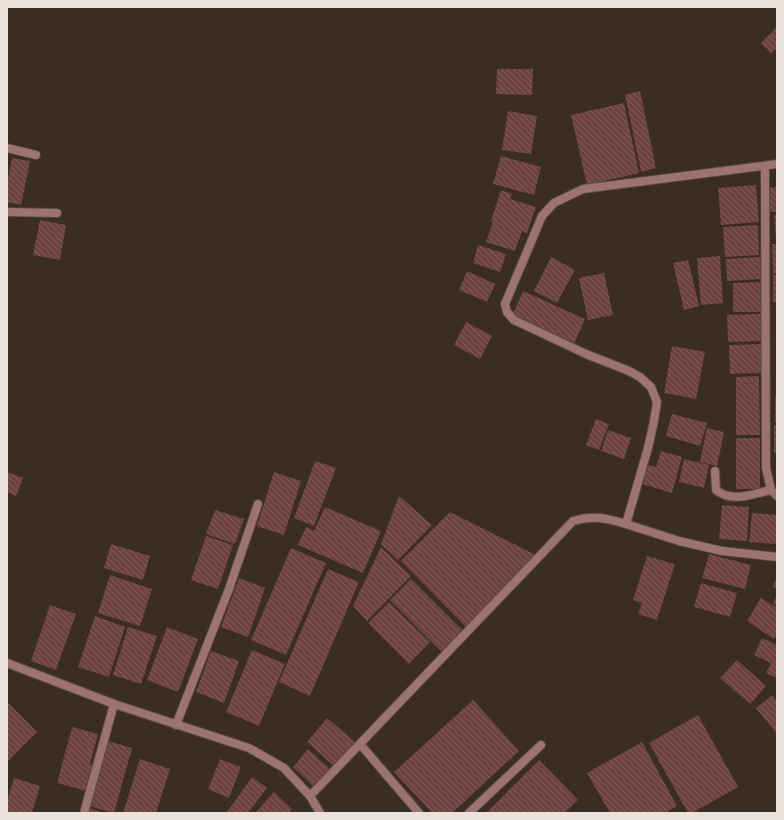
<svg xmlns="http://www.w3.org/2000/svg" width="784" height="820" font-family="'Archivo Narrow',sans-serif">
<style>
.building{fill:url(#building-back-hatch)}
.lines{fill:none;stroke-linecap:round;stroke-linejoin:round}
.minor-casing{stroke:#564a40;stroke-width:10}
.minor{stroke:#9d7273;stroke-width:8}
</style>
<defs>
<pattern id="building-back-hatch" width="6" height="6" patternUnits="userSpaceOnUse"><rect width="6" height="6" fill="#6d423f"/><path d="M-1 5l2 2M0 0l6 6M5-1l2 2" fill="none" stroke="#825d5a"/></pattern>
</defs>
<rect width="100%" height="100%" fill="#3a2d22"/>
<g class="building">
<path d="M 777,27 L 777,48 L 771,53 L 761,43 Z"/>
<path d="M 497,69 L 533,69 L 532,95 L 496,94 Z"/>
<path d="M 640,91 L 656,168 L 641,172 L 625,95 Z"/>
<path d="M 624,103 L 639,173 L 587,185 L 571,115 Z"/>
<path d="M 508,111 L 537,116 L 531,154 L 502,150 Z"/>
<path d="M 501,156 L 541,167 L 534,195 L 493,184 Z"/>
<path d="M 12,158 L 30,161 L 21,205 L 7,202 L 7,184 Z"/>
<path d="M 756,185 L 759,222 L 721,225 L 718,188 Z"/>
<path d="M 777,187 L 777,212 L 770,212 L 769,188 Z"/>
<path d="M 501,190 L 512,194 L 510,199 L 536,207 L 527,233 L 522,231 L 515,251 L 486,242 L 493,222 L 491,221 Z"/>
<path d="M 774,215 L 777,215 L 777,242 L 776,242 Z"/>
<path d="M 40,220 L 66,225 L 60,260 L 33,255 Z"/>
<path d="M 758,225 L 759,255 L 725,257 L 723,227 Z"/>
<path d="M 772,244 L 777,244 L 777,273 L 773,274 Z"/>
<path d="M 478,245 L 506,254 L 500,272 L 473,263 Z"/>
<path d="M 720,256 L 723,303 L 701,305 L 697,258 Z"/>
<path d="M 551,257 L 575,270 L 557,303 L 534,291 Z"/>
<path d="M 760,257 L 761,279 L 727,281 L 726,259 Z"/>
<path d="M 688,260 L 699,306 L 684,310 L 673,263 Z"/>
<path d="M 467,271 L 495,284 L 487,302 L 459,290 Z"/>
<path d="M 604,273 L 613,315 L 588,320 L 579,278 Z"/>
<rect x="773" y="275" width="4" height="27"/>
<path d="M 761,282 L 761,312 L 733,312 L 733,283 Z"/>
<path d="M 523,291 L 585,319 L 574,344 L 512,316 Z"/>
<path d="M 761,314 L 762,341 L 728,342 L 727,315 Z"/>
<path d="M 466,322 L 492,336 L 480,359 L 454,345 Z"/>
<path d="M 761,344 L 761,373 L 730,374 L 729,345 Z"/>
<path d="M 672,346 L 705,352 L 696,399 L 664,393 Z"/>
<path d="M 759,376 L 760,435 L 736,435 L 736,377 Z"/>
<rect x="775" y="397" width="2" height="25"/>
<path d="M 672,414 L 707,423 L 700,446 L 666,436 Z"/>
<path d="M 596,419 L 609,424 L 599,450 L 586,445 Z"/>
<rect x="774" y="425" width="3" height="28"/>
<path d="M 707,428 L 724,432 L 717,466 L 700,462 Z"/>
<path d="M 608,430 L 631,438 L 624,459 L 601,451 Z"/>
<rect x="736" y="438" width="24" height="51"/>
<path d="M 661,451 L 682,457 L 672,493 L 642,484 L 648,465 L 656,467 Z"/>
<path d="M 684,459 L 709,465 L 704,488 L 679,482 Z"/>
<path d="M 315,461 L 336,468 L 314,526 L 294,518 Z"/>
<path d="M 7,472 L 23,478 L 16,496 L 7,492 Z"/>
<path d="M 274,472 L 301,481 L 284,535 L 257,526 Z"/>
<path d="M 399,496 L 432,525 L 398,560 L 381,544 Z"/>
<path d="M 722,505 L 749,507 L 747,541 L 719,539 Z"/>
<path d="M 325,507 L 381,531 L 363,573 L 298,545 L 306,527 L 314,531 Z"/>
<path d="M 215,510 L 244,519 L 235,544 L 206,534 Z"/>
<path d="M 450,512 L 536,555 L 466,627 L 401,561 Z"/>
<path d="M 752,513 L 777,515 L 776,544 L 749,542 Z"/>
<path d="M 206,536 L 233,545 L 218,589 L 191,580 Z"/>
<path d="M 111,544 L 150,556 L 143,580 L 104,568 Z"/>
<path d="M 381,547 L 411,576 L 367,621 L 353,606 Z"/>
<path d="M 291,548 L 326,563 L 286,655 L 251,640 Z"/>
<path d="M 709,554 L 751,565 L 745,589 L 702,578 Z"/>
<path d="M 647,556 L 675,564 L 657,620 L 638,614 L 642,603 L 633,600 Z"/>
<path d="M 328,569 L 359,582 L 310,696 L 279,682 Z"/>
<path d="M 110,575 L 152,589 L 140,626 L 98,613 Z"/>
<path d="M 777,576 L 777,589 L 773,587 Z"/>
<path d="M 239,578 L 265,588 L 248,637 L 221,627 Z"/>
<path d="M 411,579 L 463,631 L 442,652 L 390,600 Z"/>
<path d="M 701,583 L 737,593 L 730,617 L 694,607 Z"/>
<path d="M 777,594 L 777,606 L 773,604 Z"/>
<path d="M 761,598 L 777,608 L 777,634 L 774,639 L 747,621 Z"/>
<path d="M 389,602 L 430,642 L 409,664 L 368,623 Z"/>
<path d="M 50,605 L 76,614 L 56,670 L 31,661 Z"/>
<path d="M 95,616 L 125,627 L 109,677 L 78,667 Z"/>
<path d="M 128,627 L 157,636 L 141,684 L 113,675 Z"/>
<path d="M 167,627 L 198,639 L 178,692 L 147,680 Z"/>
<path d="M 762,638 L 777,645 L 777,678 L 766,673 L 771,663 L 754,655 Z"/>
<path d="M 252,650 L 285,664 L 259,726 L 226,712 Z"/>
<path d="M 211,651 L 239,661 L 224,703 L 196,692 Z"/>
<path d="M 737,660 L 766,686 L 750,704 L 720,678 Z"/>
<path d="M 772,695 L 777,701 L 777,734 L 756,708 Z"/>
<path d="M 473,700 L 519,751 L 452,813 L 432,813 L 394,772 Z"/>
<path d="M 7,702 L 37,732 L 7,762 Z"/>
<path d="M 698,715 L 738,787 L 692,813 L 688,813 L 649,743 Z"/>
<path d="M 327,718 L 355,742 L 334,766 L 307,742 Z"/>
<path d="M 72,727 L 98,734 L 90,764 L 94,765 L 87,791 L 57,783 Z"/>
<path d="M 108,741 L 132,748 L 114,813 L 89,806 Z"/>
<path d="M 642,742 L 677,806 L 665,813 L 610,813 L 587,773 Z"/>
<path d="M 308,749 L 330,769 L 314,787 L 293,767 Z"/>
<path d="M 140,759 L 170,769 L 156,813 L 123,813 Z"/>
<path d="M 220,759 L 241,767 L 229,798 L 208,789 Z"/>
<path d="M 539,760 L 578,800 L 564,813 L 486,813 Z"/>
<path d="M 252,777 L 267,788 L 248,813 L 228,813 L 227,812 Z"/>
<path d="M 14,778 L 40,786 L 32,813 L 7,813 L 7,801 Z"/>
<path d="M 274,792 L 292,809 L 289,813 L 255,813 Z"/>
<path d="M 89,808 L 103,813 L 88,813 Z"/>
</g>
<g class="lines">
<g class="minor-casing">
<g id="minor">
<path d="M 7,148 L 36,155"/>
<path d="M 777,164 L 583,189 L 554,203 L 542,216 L 505,304 L 507,312 L 514,320 L 586,354 L 629,371 L 640,377 L 651,387 L 657,402 L 654,421 L 648,448 L 626,524 L 679,541 L 722,551 L 777,557"/>
<path d="M 765,166 L 766,468 L 771,490 L 777,496"/>
<path d="M 7,212 L 57,213"/>
<path d="M 715,471 L 716,490 C 732,503 752,494 771,490"/>
<path d="M 7,663 L 114,704 L 249,748 L 284,768 L 310,796 L 320,813"/>
<path d="M 176,725 L 229,589 L 258,504"/>
<path d="M 360,744 L 419,813"/>
<path d="M 310,796 L 573,521 C 594,515 606,518 626,524"/>
<path d="M 84,813 L 114,704"/>
<path d="M 469,813 L 541,745"/>
</g>
</g>
<use href="#minor" class="minor"/>
</g>
<rect width="784" height="820" fill="none" stroke="#ebe2db" stroke-width="16"/>
</svg>
